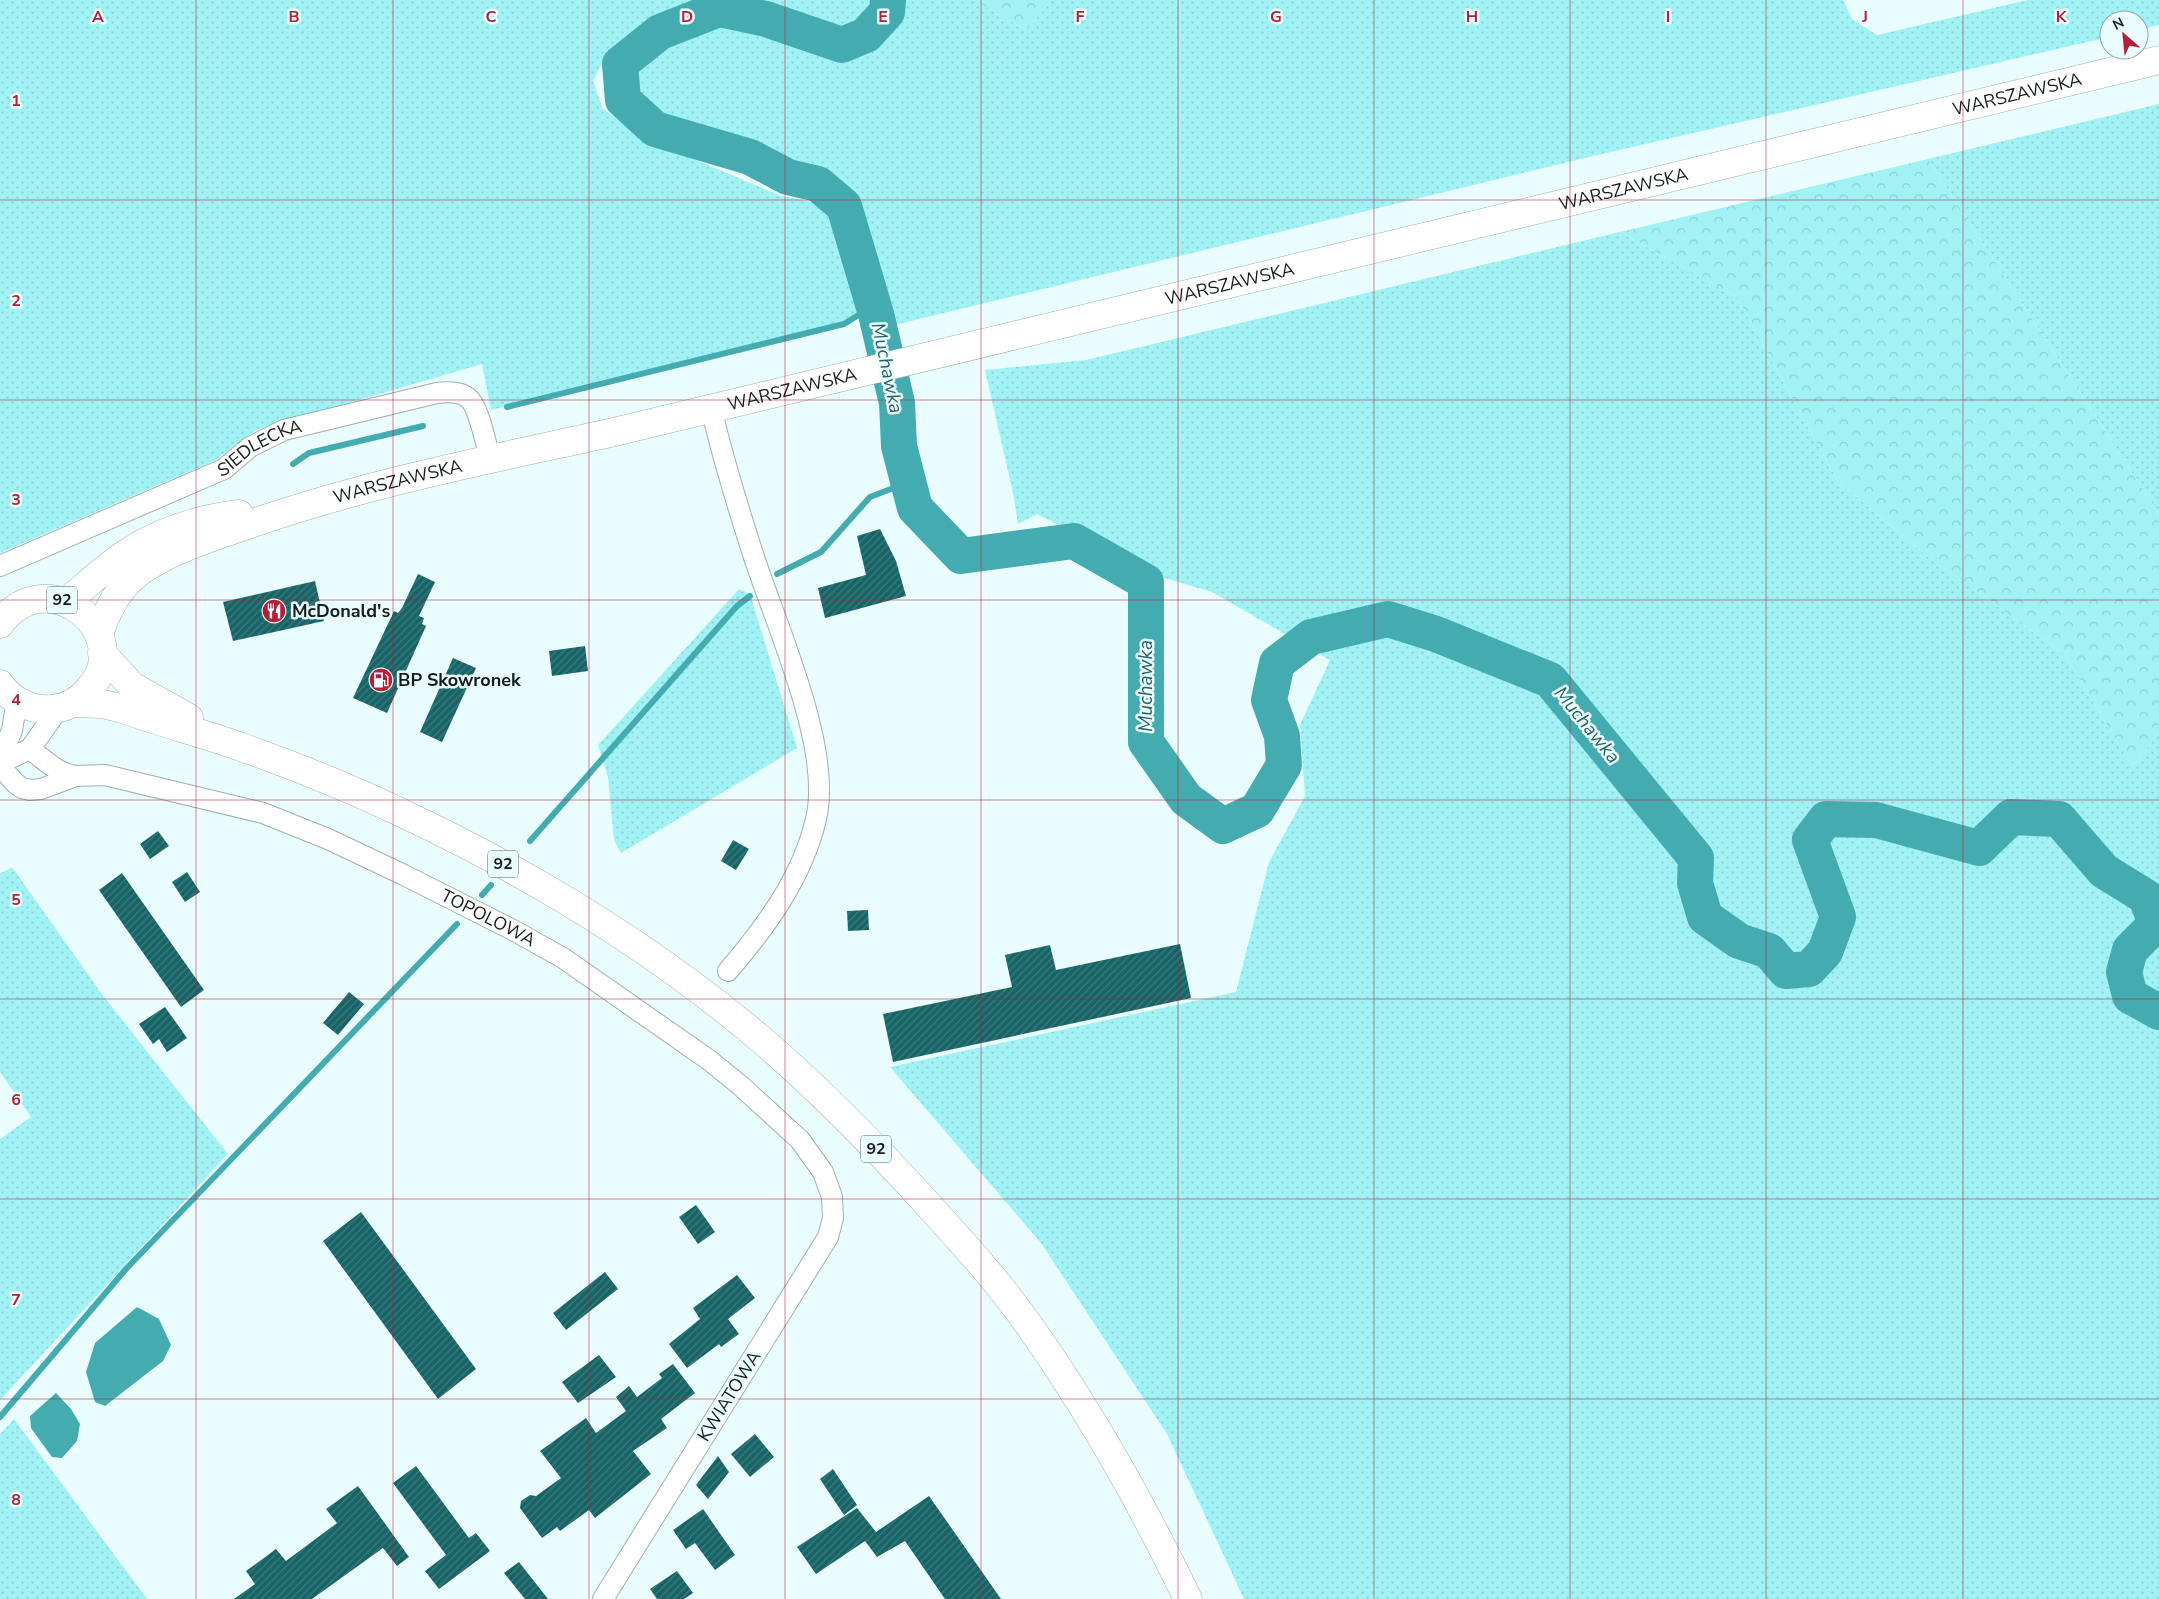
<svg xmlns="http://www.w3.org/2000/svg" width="2159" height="1599" font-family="'Nunito Sans',sans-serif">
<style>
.grass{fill:url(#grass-dots)}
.forest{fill:url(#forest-crowns)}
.water{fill:#44acb0}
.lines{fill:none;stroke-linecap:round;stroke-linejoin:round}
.stream{stroke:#44acb0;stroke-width:6}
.river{stroke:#44acb0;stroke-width:36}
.building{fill:url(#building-hatch)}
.minor-casing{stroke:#9dafb0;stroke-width:22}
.secondary-casing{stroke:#9dafb0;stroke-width:29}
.primary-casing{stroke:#9dafb0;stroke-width:29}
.minor{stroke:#fff;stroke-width:20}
.secondary{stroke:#fff;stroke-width:28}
.primary{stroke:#fff;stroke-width:28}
.grid{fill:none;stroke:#b32038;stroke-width:1;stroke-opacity:0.55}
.labels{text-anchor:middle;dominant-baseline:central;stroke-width:5;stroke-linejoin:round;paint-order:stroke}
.shield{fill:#eafdfe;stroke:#545f5f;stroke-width:1}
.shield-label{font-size:16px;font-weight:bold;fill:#141b1b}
.street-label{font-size:18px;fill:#141b1b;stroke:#eafdfe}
.poi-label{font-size:18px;font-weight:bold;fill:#141b1b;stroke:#eafdfe;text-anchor:start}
.water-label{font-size:19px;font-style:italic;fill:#286163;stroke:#eafdfe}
.grid-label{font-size:16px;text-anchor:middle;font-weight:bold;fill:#b32038;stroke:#eafdfe;stroke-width:5;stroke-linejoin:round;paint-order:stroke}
</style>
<defs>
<pattern id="grass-dots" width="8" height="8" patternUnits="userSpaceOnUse" patternTransform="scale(1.25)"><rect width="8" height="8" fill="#a1f2f5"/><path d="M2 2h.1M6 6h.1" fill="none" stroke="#8acfd1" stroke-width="1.8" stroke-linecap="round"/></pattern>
<pattern id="forest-crowns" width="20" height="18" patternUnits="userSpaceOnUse" patternTransform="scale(1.25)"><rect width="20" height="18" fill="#a1f2f5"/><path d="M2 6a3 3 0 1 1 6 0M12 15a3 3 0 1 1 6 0" fill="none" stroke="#8acfd1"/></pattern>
<pattern id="building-hatch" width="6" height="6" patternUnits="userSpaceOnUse" patternTransform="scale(1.25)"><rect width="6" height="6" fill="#176467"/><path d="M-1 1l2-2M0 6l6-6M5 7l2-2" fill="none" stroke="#3f7a7c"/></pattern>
</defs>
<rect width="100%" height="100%" fill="#eafdfe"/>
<g class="grass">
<path d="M 0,0 L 736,0 L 686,9 L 653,24 L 607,52 L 593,81 L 603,109 L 644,138 L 781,196 L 814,202 L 837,219 L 866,310 L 844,324 L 491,410 L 482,364 L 256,430 L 214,461 L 0,553 Z"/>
<path d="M 737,0 L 880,0 L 878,14 L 858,31 L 837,37 L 795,19 Z"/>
<path d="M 899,0 L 974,0 L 1027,30 L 1051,0 L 1843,0 L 1852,19 L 1877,35 L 2028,0 L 2159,0 L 2159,25 L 2139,30 L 2139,20 L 2109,20 L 2109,37 L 1589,157 L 890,326 L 850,198 L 829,180 L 779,158 L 653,116 L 629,71 L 653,46 L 707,22 L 781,34 L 836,53 L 872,45 L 899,12 Z"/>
<path d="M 2159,104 L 2159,514 L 1928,159 Z"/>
<path d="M 1620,232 L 1737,297 L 1837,480 L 1928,557 L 2064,654 L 2132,766 L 2159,734 L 2159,1599 L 1244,1599 L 1167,1434 L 1041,1243 L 890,1067 L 1236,992 L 1269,862 L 1305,796 L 1300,725 L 1330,660 L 1212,592 L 1111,562 L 1073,532 L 1037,514 L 1018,524 L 1013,493 L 985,370 L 1086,360 Z"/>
<path d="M 739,589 L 750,594 L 797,748 L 621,853 L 614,840 L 608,777 L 598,745 Z"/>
<path d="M 12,867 L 104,997 L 228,1154 L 0,1400 L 0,1139 L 31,1117 L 0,1072 L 0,874 Z"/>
<path d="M 14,1419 L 147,1599 L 0,1599 L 0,1434 Z"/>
</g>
<g class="forest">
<path d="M 974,0 L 1051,0 L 1027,30 Z"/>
<path d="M 1928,159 L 2159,514 L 2159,734 L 2132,766 L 2064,654 L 1928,557 L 1837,480 L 1737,297 L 1620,232 Z"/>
</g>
<g class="water">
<path d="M 137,1307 L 159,1319 L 171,1345 L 163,1361 L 105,1406 L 95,1402 L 86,1372 L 95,1343 Z"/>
<path d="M 56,1393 L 71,1409 L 80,1424 L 77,1441 L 62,1458 L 52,1457 L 31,1428 L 30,1416 Z"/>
</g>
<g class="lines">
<g class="stream">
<path d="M 507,407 L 844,324 L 873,306"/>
<path d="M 293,464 L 309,453 L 423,426"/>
<path d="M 777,574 L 821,552 L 870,497 L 909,482"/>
<path d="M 530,841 L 737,606 L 750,596"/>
<path d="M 482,895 L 491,885"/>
<path d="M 0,1417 L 126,1269 L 457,924"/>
</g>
<path class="river" d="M 888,0 L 887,12 L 866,35 L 842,45 L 766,19 L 719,9 L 660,32 L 620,64 L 623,100 L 655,129 L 750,157 L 788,177 L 818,184 L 844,206 L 876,314 L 897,403 L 899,446 L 915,508 L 961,556 L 1074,541 L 1146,582 L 1146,742 L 1186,799 L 1223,826 L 1257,810 L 1284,765 L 1282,736 L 1269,700 L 1277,663 L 1311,637 L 1388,619 L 1436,634 L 1550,680 L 1696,858 L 1695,883 L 1705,917 L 1739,941 L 1769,951 L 1786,971 L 1809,969 L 1825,952 L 1838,917 L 1810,840 L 1826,819 L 1876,820 L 1979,848 L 2011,817 L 2059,819 L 2104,871 L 2146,897 L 2156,924 L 2130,950 L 2124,972 L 2130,996 L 2159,1012"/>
</g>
<g class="building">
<path d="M 880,529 L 896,561 L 906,596 L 825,618 L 818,588 L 866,575 L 857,536 Z"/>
<path d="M 418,574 L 435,582 L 419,616 L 424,618 L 422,624 L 426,626 L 387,713 L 353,698 L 394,611 L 398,613 L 402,608 Z"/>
<path d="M 315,581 L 324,621 L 233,641 L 223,602 Z"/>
<path d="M 585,646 L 588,671 L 552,676 L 549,651 Z"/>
<path d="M 453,658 L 476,668 L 442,742 L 420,732 Z"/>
<path d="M 158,831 L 169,846 L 150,859 L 140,844 Z"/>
<path d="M 733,840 L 749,849 L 736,870 L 721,861 Z"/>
<path d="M 187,872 L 200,892 L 185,902 L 172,882 Z"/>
<path d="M 122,873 L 204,990 L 181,1007 L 99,890 Z"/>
<path d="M 868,910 L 869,930 L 848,931 L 847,911 Z"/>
<path d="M 1180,944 L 1191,998 L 893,1062 L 883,1014 L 1012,987 L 1005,955 L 1050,945 L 1056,970 Z"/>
<path d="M 349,992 L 364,1004 L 338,1035 L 323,1023 Z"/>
<path d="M 165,1007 L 187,1038 L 167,1052 L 159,1039 L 153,1044 L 139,1024 Z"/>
<path d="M 696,1205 L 715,1232 L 698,1244 L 679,1217 Z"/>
<path d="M 361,1212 L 476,1369 L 438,1399 L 323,1241 Z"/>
<path d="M 605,1272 L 618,1289 L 566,1330 L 553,1313 Z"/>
<path d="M 737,1275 L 755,1298 L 728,1319 L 739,1334 L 721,1347 L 719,1344 L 687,1368 L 669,1344 L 700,1319 L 693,1308 Z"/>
<path d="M 599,1355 L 616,1377 L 578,1403 L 562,1382 Z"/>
<path d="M 673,1364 L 695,1393 L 661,1419 L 667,1428 L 633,1451 L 651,1474 L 595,1518 L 589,1510 L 560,1531 L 557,1527 L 542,1538 L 520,1508 L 521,1501 L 530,1495 L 536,1496 L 561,1478 L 540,1451 L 586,1418 L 596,1433 L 626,1411 L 616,1397 L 629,1386 L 637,1397 L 662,1378 L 659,1374 Z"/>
<path d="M 755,1434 L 774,1457 L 750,1477 L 731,1454 Z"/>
<path d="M 718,1456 L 729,1472 L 708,1499 L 696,1485 Z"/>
<path d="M 416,1466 L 469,1538 L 476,1533 L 490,1551 L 439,1589 L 425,1571 L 446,1555 L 393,1483 Z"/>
<path d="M 833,1469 L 857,1505 L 844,1515 L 820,1479 Z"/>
<path d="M 358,1486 L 409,1557 L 397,1566 L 383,1548 L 312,1599 L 234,1599 L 255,1584 L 246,1571 L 276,1549 L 286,1561 L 337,1523 L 326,1509 Z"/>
<path d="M 929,1496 L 1001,1599 L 945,1599 L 905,1541 L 877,1557 L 865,1541 L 816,1574 L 797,1547 L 857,1508 L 876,1532 Z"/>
<path d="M 703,1509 L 735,1555 L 715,1570 L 695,1543 L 686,1549 L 673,1530 Z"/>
<path d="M 519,1562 L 548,1599 L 525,1599 L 504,1573 Z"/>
<path d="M 677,1571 L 693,1593 L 684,1599 L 657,1599 L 650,1589 Z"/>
</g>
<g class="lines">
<g class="minor-casing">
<g id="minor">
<path d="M 711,408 C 723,458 738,508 754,557 C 776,625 833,749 816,819 C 803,876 766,927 728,971"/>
<path id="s1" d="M 0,566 L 224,469 L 250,447 L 284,430 L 437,393 C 446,392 459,391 467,397 C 479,405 486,445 490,459"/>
<path d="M 30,749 C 45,760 56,773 76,776"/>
<path d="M 0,760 L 12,730 L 17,700"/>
<path d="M 0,763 L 30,749 L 59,708"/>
<path id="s2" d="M 0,766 L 15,783 L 22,788 L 30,790 L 41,789 L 76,776 L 105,775 L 263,813 L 328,839 L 404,875 L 513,930 L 563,958 L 709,1060 L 741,1086 L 800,1140 L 823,1172 L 832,1197 L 833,1218 L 828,1237 L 603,1599"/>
</g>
</g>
<g class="secondary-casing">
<g id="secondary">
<path d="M 66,602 C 86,586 105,567 127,553 C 160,531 200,519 239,514"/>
<path id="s3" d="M 99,634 C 108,608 119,586 142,570 C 175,548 213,537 250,524 C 368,483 492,459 614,432 L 2159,60"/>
</g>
</g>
<g class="primary-casing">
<g id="primary">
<path d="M 0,624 C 48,558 139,636 88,690 C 79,701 66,708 52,709 C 32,711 11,701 0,684"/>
<path d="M 102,653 L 132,686 L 189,718"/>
<path d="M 72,703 L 102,704 L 120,708 C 161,723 203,733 244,748 C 298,767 352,789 404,814 C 529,873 651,947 757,1036 C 816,1086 870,1141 922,1198 C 961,1241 1000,1283 1033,1331 C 1092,1415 1143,1506 1188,1599"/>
</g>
</g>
<use href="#minor" class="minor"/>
<use href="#secondary" class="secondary"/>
<use href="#primary" class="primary"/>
</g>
<path class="grid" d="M 196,0 L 196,1599M 393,0 L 393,1599M 589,0 L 589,1599M 785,0 L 785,1599M 981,0 L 981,1599M 1178,0 L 1178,1599M 1374,0 L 1374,1599M 1570,0 L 1570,1599M 1766,0 L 1766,1599M 1963,0 L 1963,1599M 0,200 L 2159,200M 0,400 L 2159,400M 0,600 L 2159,600M 0,800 L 2159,800M 0,999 L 2159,999M 0,1199 L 2159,1199M 0,1399 L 2159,1399"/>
<defs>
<g id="restaurant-disc" transform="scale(1.25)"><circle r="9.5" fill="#b32038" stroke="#eafdfe"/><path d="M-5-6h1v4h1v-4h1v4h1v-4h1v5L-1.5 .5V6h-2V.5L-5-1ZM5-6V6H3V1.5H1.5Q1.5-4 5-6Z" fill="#fff"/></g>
<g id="fuel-disc" transform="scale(1.25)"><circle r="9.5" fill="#b32038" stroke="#eafdfe"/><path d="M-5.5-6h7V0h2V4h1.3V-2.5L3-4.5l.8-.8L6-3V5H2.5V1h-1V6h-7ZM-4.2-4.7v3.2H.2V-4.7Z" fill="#fff"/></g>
</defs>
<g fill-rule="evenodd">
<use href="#restaurant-disc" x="274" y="611"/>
<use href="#fuel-disc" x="381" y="680"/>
</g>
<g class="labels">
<g class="shield">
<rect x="47" y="586.5" width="30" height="27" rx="4"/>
<rect x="488" y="850.5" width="30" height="27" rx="4"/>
<rect x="861" y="1135.5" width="30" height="27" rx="4"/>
</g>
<g class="shield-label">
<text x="62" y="600">92</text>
<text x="503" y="864">92</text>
<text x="876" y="1149">92</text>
</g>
<g class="street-label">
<text stroke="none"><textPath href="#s3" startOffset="2015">WARSZAWSKA</textPath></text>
<text stroke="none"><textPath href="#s3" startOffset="1610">WARSZAWSKA</textPath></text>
<text stroke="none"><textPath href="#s3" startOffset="1205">WARSZAWSKA</textPath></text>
<text stroke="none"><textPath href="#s3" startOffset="755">WARSZAWSKA</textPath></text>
<text stroke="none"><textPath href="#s1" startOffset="286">SIEDLECKA</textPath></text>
<text stroke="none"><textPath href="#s3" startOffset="350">WARSZAWSKA</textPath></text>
<text stroke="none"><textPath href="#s2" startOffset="528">TOPOLOWA</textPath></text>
<text transform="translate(729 1396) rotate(-58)">KWIATOWA</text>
</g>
<g class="poi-label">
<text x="292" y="611">McDonald's</text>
<text x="398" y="680">BP Skowronek</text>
</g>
<g class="water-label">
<text transform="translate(887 368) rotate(78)">Muchawka</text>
<text transform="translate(1146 686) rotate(-90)">Muchawka</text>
<text transform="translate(1587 725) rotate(51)">Muchawka</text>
</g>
</g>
<g class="grid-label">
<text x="98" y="22">A</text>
<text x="294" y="22">B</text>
<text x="491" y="22">C</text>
<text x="687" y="22">D</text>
<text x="883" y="22">E</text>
<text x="1080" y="22">F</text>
<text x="1276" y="22">G</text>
<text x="1472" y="22">H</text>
<text x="1668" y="22">I</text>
<text x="1865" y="22">J</text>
<text x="2061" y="22">K</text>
<text x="16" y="106">1</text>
<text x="16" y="306">2</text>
<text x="16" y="505">3</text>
<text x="16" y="705">4</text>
<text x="16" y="905">5</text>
<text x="16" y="1105">6</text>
<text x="16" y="1305">7</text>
<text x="16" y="1505">8</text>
</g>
<g transform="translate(2124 35) rotate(333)"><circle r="24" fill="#eafdfe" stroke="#94a3a3"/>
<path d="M0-4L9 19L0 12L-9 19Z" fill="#b32038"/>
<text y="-8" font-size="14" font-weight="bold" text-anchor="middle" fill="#141b1b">N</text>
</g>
</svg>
